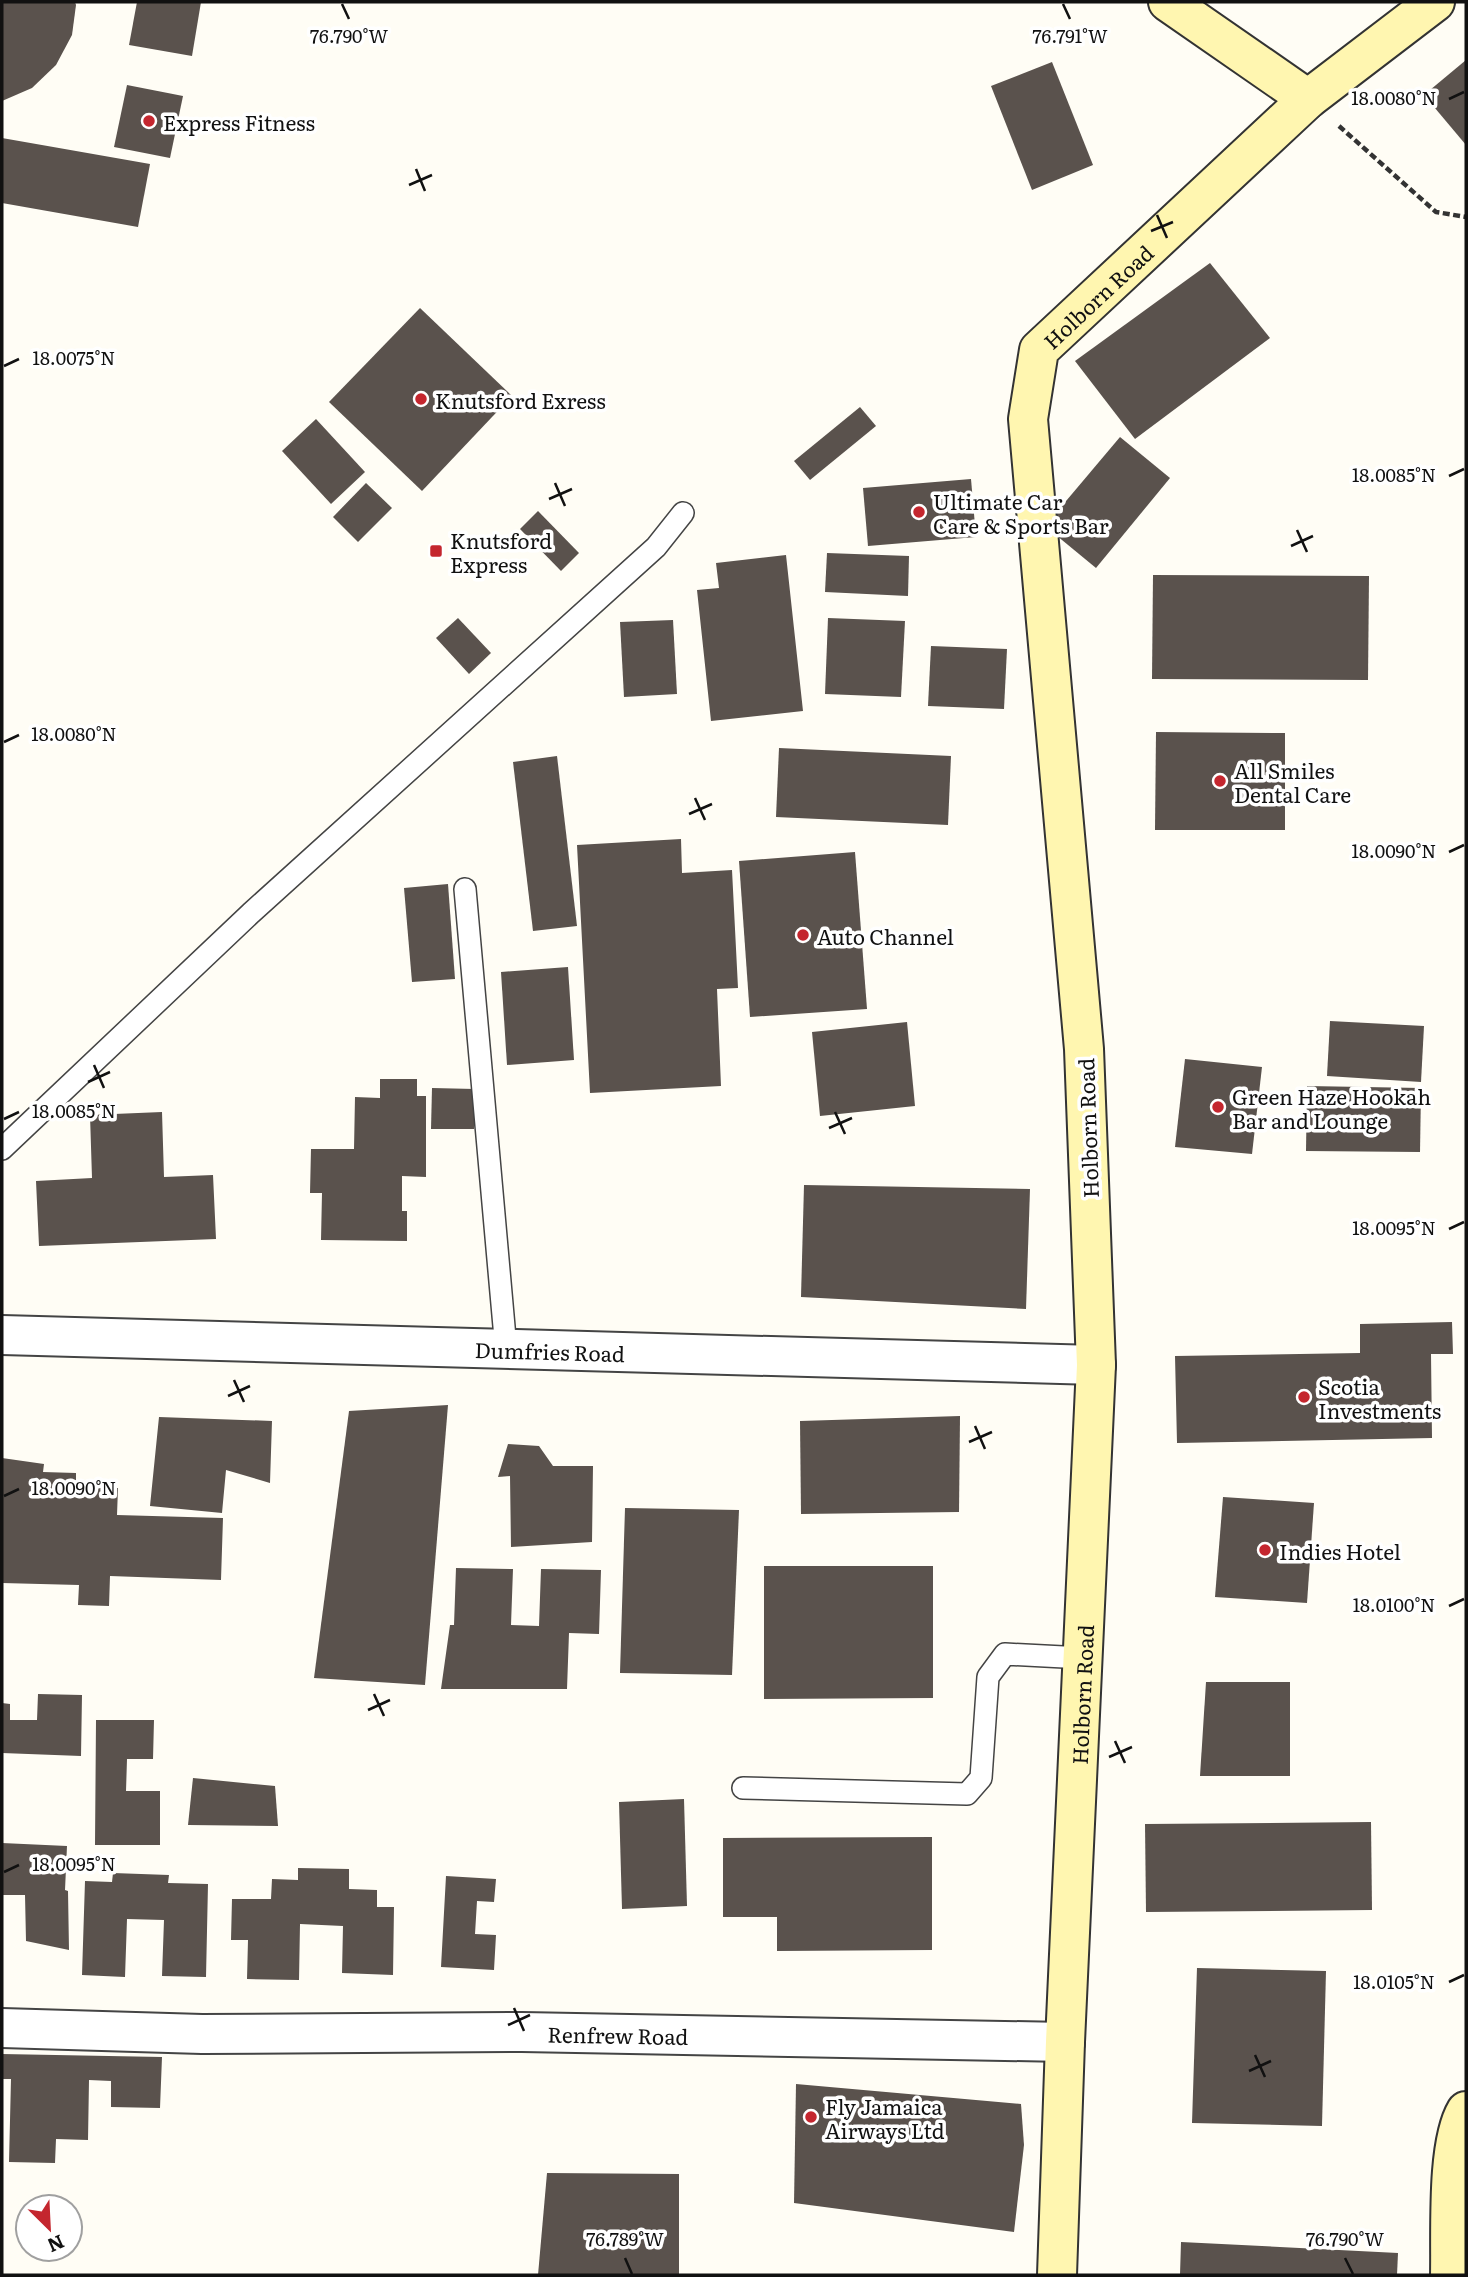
<svg xmlns="http://www.w3.org/2000/svg" width="1468" height="2277" font-family="Literata,serif">
<style>
.building{fill:#5a524d}
.lines{fill:none;stroke-linecap:round;stroke-linejoin:round}
.lane-casing{stroke:#444;stroke-width:24}
.street-casing{stroke:#444;stroke-width:42}
.secondary-casing{stroke:#333;stroke-width:42}
.path{stroke:#333;stroke-width:4.5;stroke-dasharray:7 3.5;stroke-linecap:butt}
.lane{stroke:#fff;stroke-width:21}
.street{stroke:#fff;stroke-width:38}
.secondary{stroke:#fff6b0;stroke-width:38}
.ticks{fill:none;stroke:#111;stroke-width:2.5}
.poi-dot{fill:#c4262e;stroke:#fff;stroke-width:2.5}
.labels{text-anchor:middle;dominant-baseline:central;stroke-width:7;stroke-linejoin:round;paint-order:stroke}
.poi-label{font-size:21px;fill:#111;stroke:#fff;text-anchor:start}
.street-label{font-size:21px;fill:#111;stroke:#fff}
.ticks-label{font-size:18px;text-anchor:middle;fill:#111;stroke:#fff;stroke-width:7;stroke-linejoin:round;paint-order:stroke}
</style>
<rect width="100%" height="100%" fill="#fffdf5"/>
<g class="building">
<path d="M 2,2 L 75,2 L 76,5 L 72,35 L 56,65 L 32,88 L 2,101 Z"/>
<path d="M 137,2 L 201,2 L 192,56 L 129,45 Z"/>
<path d="M 1466,60 L 1466,145 L 1424,95 Z"/>
<path d="M 1052,62 L 1093,165 L 1032,190 L 991,86 Z"/>
<path d="M 127,85 L 183,96 L 170,158 L 114,147 Z"/>
<path d="M 2,138 L 150,164 L 138,227 L 2,203 Z"/>
<path d="M 1210,263 L 1270,338 L 1135,439 L 1075,361 Z"/>
<path d="M 420,308 L 512,396 L 422,491 L 329,402 Z"/>
<path d="M 860,407 L 876,426 L 810,480 L 794,461 Z"/>
<path d="M 316,419 L 365,472 L 331,504 L 282,451 Z"/>
<path d="M 1120,437 L 1170,478 L 1096,568 L 1045,526 Z"/>
<path d="M 971,479 L 976,537 L 868,546 L 863,488 Z"/>
<path d="M 366,483 L 392,508 L 358,542 L 333,517 Z"/>
<path d="M 538,511 L 579,553 L 561,571 L 520,529 Z"/>
<path d="M 827,553 L 909,556 L 908,596 L 825,592 Z"/>
<path d="M 786,555 L 803,711 L 711,721 L 697,590 L 719,588 L 716,563 Z"/>
<path d="M 1153,575 L 1369,576 L 1368,680 L 1152,679 Z"/>
<path d="M 458,618 L 491,653 L 469,674 L 436,638 Z"/>
<path d="M 828,618 L 905,621 L 901,697 L 825,694 Z"/>
<path d="M 673,620 L 677,694 L 624,697 L 620,622 Z"/>
<path d="M 931,646 L 1007,649 L 1004,709 L 928,706 Z"/>
<path d="M 1156,732 L 1285,733 L 1285,830 L 1155,830 Z"/>
<path d="M 779,748 L 951,756 L 948,825 L 776,817 Z"/>
<path d="M 557,756 L 577,926 L 533,931 L 513,762 Z"/>
<path d="M 681,839 L 682,873 L 732,870 L 738,988 L 717,989 L 721,1086 L 590,1093 L 577,845 Z"/>
<path d="M 855,852 L 867,1009 L 750,1017 L 739,861 Z"/>
<path d="M 448,884 L 455,979 L 412,982 L 404,888 Z"/>
<path d="M 568,967 L 574,1060 L 507,1065 L 501,972 Z"/>
<path d="M 1330,1021 L 1424,1026 L 1421,1082 L 1327,1076 Z"/>
<path d="M 907,1022 L 915,1106 L 820,1116 L 812,1032 Z"/>
<path d="M 1185,1059 L 1262,1067 L 1252,1154 L 1175,1147 Z"/>
<path d="M 380,1079 L 417,1079 L 417,1096 L 426,1096 L 426,1177 L 402,1176 L 402,1211 L 407,1211 L 407,1241 L 321,1240 L 322,1193 L 310,1193 L 311,1149 L 354,1149 L 355,1097 L 380,1098 Z"/>
<path d="M 1307,1086 L 1421,1088 L 1420,1152 L 1306,1151 Z"/>
<path d="M 432,1088 L 475,1089 L 474,1129 L 431,1129 Z"/>
<path d="M 162,1112 L 164,1177 L 213,1175 L 216,1239 L 39,1246 L 36,1181 L 92,1178 L 90,1115 Z"/>
<path d="M 804,1185 L 1030,1189 L 1026,1309 L 801,1297 Z"/>
<path d="M 1452,1322 L 1453,1354 L 1431,1354 L 1432,1438 L 1177,1443 L 1175,1356 L 1360,1353 L 1360,1324 Z"/>
<path d="M 448,1405 L 425,1685 L 314,1678 L 349,1411 Z"/>
<path d="M 960,1416 L 959,1512 L 801,1514 L 800,1421 Z"/>
<path d="M 159,1417 L 272,1421 L 270,1483 L 226,1470 L 222,1513 L 150,1506 Z"/>
<path d="M 508,1444 L 539,1446 L 553,1466 L 593,1466 L 592,1542 L 511,1547 L 510,1476 L 498,1477 Z"/>
<path d="M 2,1458 L 44,1464 L 43,1472 L 76,1473 L 76,1487 L 118,1488 L 117,1515 L 223,1518 L 221,1580 L 110,1576 L 109,1606 L 78,1605 L 79,1585 L 2,1583 Z"/>
<path d="M 1223,1497 L 1314,1503 L 1307,1603 L 1215,1597 Z"/>
<path d="M 625,1508 L 739,1510 L 732,1675 L 620,1673 Z"/>
<path d="M 764,1566 L 933,1566 L 933,1698 L 764,1699 Z"/>
<path d="M 456,1568 L 513,1569 L 511,1625 L 539,1626 L 541,1569 L 601,1570 L 599,1634 L 569,1633 L 567,1689 L 441,1689 L 450,1625 L 454,1625 Z"/>
<path d="M 1206,1682 L 1290,1682 L 1290,1776 L 1200,1776 Z"/>
<path d="M 38,1694 L 82,1695 L 81,1756 L 2,1753 L 2,1703 L 10,1704 L 10,1720 L 37,1720 Z"/>
<path d="M 96,1720 L 154,1720 L 153,1759 L 127,1759 L 126,1791 L 160,1791 L 160,1845 L 95,1845 Z"/>
<path d="M 193,1778 L 275,1786 L 278,1826 L 188,1825 Z"/>
<path d="M 684,1799 L 687,1906 L 622,1909 L 619,1802 Z"/>
<path d="M 1371,1822 L 1372,1910 L 1146,1912 L 1145,1824 Z"/>
<path d="M 932,1837 L 932,1950 L 777,1951 L 777,1917 L 723,1917 L 723,1838 Z"/>
<path d="M 2,1843 L 67,1846 L 65,1890 L 68,1891 L 69,1950 L 26,1941 L 25,1895 L 2,1895 Z"/>
<path d="M 298,1868 L 349,1869 L 349,1889 L 377,1890 L 377,1907 L 394,1907 L 393,1975 L 342,1973 L 343,1926 L 300,1924 L 299,1980 L 247,1979 L 248,1940 L 231,1940 L 232,1899 L 271,1899 L 272,1879 L 298,1880 Z"/>
<path d="M 113,1873 L 169,1875 L 168,1883 L 208,1884 L 206,1977 L 162,1976 L 164,1920 L 127,1919 L 125,1977 L 82,1975 L 85,1881 L 112,1882 Z"/>
<path d="M 446,1876 L 496,1879 L 494,1902 L 477,1901 L 475,1934 L 496,1935 L 494,1970 L 441,1967 Z"/>
<path d="M 1197,1968 L 1326,1971 L 1322,2126 L 1192,2123 Z"/>
<path d="M 2,2054 L 162,2057 L 160,2108 L 111,2107 L 111,2081 L 89,2080 L 88,2140 L 56,2139 L 55,2163 L 9,2162 L 11,2079 L 2,2079 Z"/>
<path d="M 796,2084 L 1021,2104 L 1024,2145 L 1014,2232 L 794,2203 Z"/>
<path d="M 547,2173 L 679,2174 L 679,2275 L 538,2275 Z"/>
<path d="M 1181,2242 L 1398,2253 L 1397,2275 L 1180,2275 Z"/>
</g>
<g class="lines">
<g class="lane-casing">
<g id="lane">
<path d="M 465,889 L 506,1349"/>
<path d="M 2,1149 L 251,913 L 656,547 L 683,513"/>
<path d="M 743,1788 L 967,1794 L 981,1778 L 988,1677 L 1005,1654 L 1083,1658"/>
</g>
</g>
<g class="street-casing">
<g id="street">
<path id="s1" d="M 2,1335 L 1096,1365"/>
<path id="s2" d="M 2,2028 L 202,2034 L 522,2032 L 1065,2042"/>
</g>
</g>
<g class="secondary-casing">
<g id="secondary">
<path d="M 1168,2 L 1308,99"/>
<path id="s3" d="M 1057,2275 L 1065,2042 L 1096,1365 L 1084,1049 L 1028,419 L 1039,350 L 1308,99 L 1435,2"/>
<path d="M 1450,2275 C 1451,2234 1446,2144 1466,2111"/>
</g>
</g>
<path class="path" d="M 1339,126 L 1436,212 L 1466,217"/>
<use href="#lane" class="lane"/>
<use href="#street" class="street"/>
<use href="#secondary" class="secondary"/>
</g>
<path class="ticks" d="M 342,4 L 349,19M 1063,4 L 1070,19M 1449,99 L 1464,92M 416,169 L 425,191M 409,185 L 432,175M 1157,215 L 1167,238M 1151,231 L 1173,222M 4,366 L 19,359M 1449,476 L 1464,469M 555,483 L 565,506M 549,499 L 572,489M 1297,530 L 1307,552M 1291,546 L 1313,536M 4,742 L 19,735M 695,798 L 705,820M 689,814 L 712,804M 1449,852 L 1464,845M 94,1065 L 104,1088M 88,1082 L 110,1072M 835,1112 L 845,1134M 4,1119 L 19,1112M 829,1128 L 852,1118M 1449,1229 L 1464,1222M 234,1380 L 244,1402M 228,1396 L 250,1386M 975,1426 L 985,1449M 969,1442 L 992,1432M 4,1496 L 19,1489M 1449,1606 L 1464,1599M 374,1694 L 384,1716M 368,1710 L 390,1700M 1115,1741 L 1125,1763M 1109,1757 L 1132,1747M 4,1872 L 19,1865M 1449,1982 L 1464,1975M 514,2008 L 524,2031M 508,2025 L 530,2015M 1255,2055 L 1265,2077M 1249,2071 L 1271,2061M 625,2258 L 632,2274M 1345,2258 L 1353,2274"/>
<g class="poi-dot">
<circle cx="149" cy="121" r="7"/>
<circle cx="421" cy="399" r="7"/>
<circle cx="919" cy="512" r="7"/>
<rect x="429" y="544" width="14" height="14" rx="3.5"/>
<circle cx="1220" cy="781" r="7"/>
<circle cx="803" cy="935" r="7"/>
<circle cx="1218" cy="1107" r="7"/>
<circle cx="1304" cy="1397" r="7"/>
<circle cx="1265" cy="1550" r="7"/>
<circle cx="811" cy="2117" r="7"/>
</g>
<g class="labels">
<g class="poi-label">
<text x="163" y="121">Express Fitness</text>
<text x="435" y="399">Knutsford Exress</text>
<text x="933" y="500">Ultimate Car<tspan x="933" dy="24">Care &amp; Sports Bar</tspan></text>
<text x="450" y="539">Knutsford<tspan x="450" dy="24">Express</tspan></text>
<text x="1234" y="769">All Smiles<tspan x="1234" dy="24">Dental Care</tspan></text>
<text x="817" y="935">Auto Channel</text>
<text x="1232" y="1095">Green Haze Hookah<tspan x="1232" dy="24">Bar and Lounge</tspan></text>
<text x="1318" y="1385">Scotia<tspan x="1318" dy="24">Investments</tspan></text>
<text x="1279" y="1550">Indies Hotel</text>
<text x="825" y="2105">Fly Jamaica<tspan x="825" dy="24">Airways Ltd</tspan></text>
</g>
<g class="street-label">
<text stroke="none"><textPath href="#s3" startOffset="2009">Holborn Road</textPath></text>
<text transform="translate(1087 1128) rotate(-92)">Holborn Road</text>
<text stroke="none"><textPath href="#s1" startOffset="548">Dumfries Road</textPath></text>
<text stroke="none"><textPath href="#s3" startOffset="581">Holborn Road</textPath></text>
<text stroke="none"><textPath href="#s2" startOffset="616">Renfrew Road</textPath></text>
</g>
</g>
<g class="ticks-label">
<text x="349" y="43">76.790°W</text>
<text x="1070" y="43">76.791°W</text>
<text x="1394" y="105">18.0080°N</text>
<text x="74" y="365">18.0075°N</text>
<text x="1394" y="482">18.0085°N</text>
<text x="74" y="741">18.0080°N</text>
<text x="1394" y="858">18.0090°N</text>
<text x="74" y="1118">18.0085°N</text>
<text x="1394" y="1235">18.0095°N</text>
<text x="74" y="1495">18.0090°N</text>
<text x="1394" y="1612">18.0100°N</text>
<text x="74" y="1871">18.0095°N</text>
<text x="1394" y="1989">18.0105°N</text>
<text x="625" y="2246">76.789°W</text>
<text x="1345" y="2246">76.790°W</text>
</g>
<rect width="1468" height="2277" fill="none" stroke="#111111" stroke-width="7"/>
<g transform="translate(49 2228) rotate(156)"><circle r="33" fill="#ffffff" stroke="#a0a0a0" stroke-width="2"/>
<path d="M0-5L12 26L0 18L-12 26Z" fill="#c4262e"/>
<text y="-10" font-size="19" font-weight="bold" text-anchor="middle" fill="#111111">N</text>
</g>
</svg>
